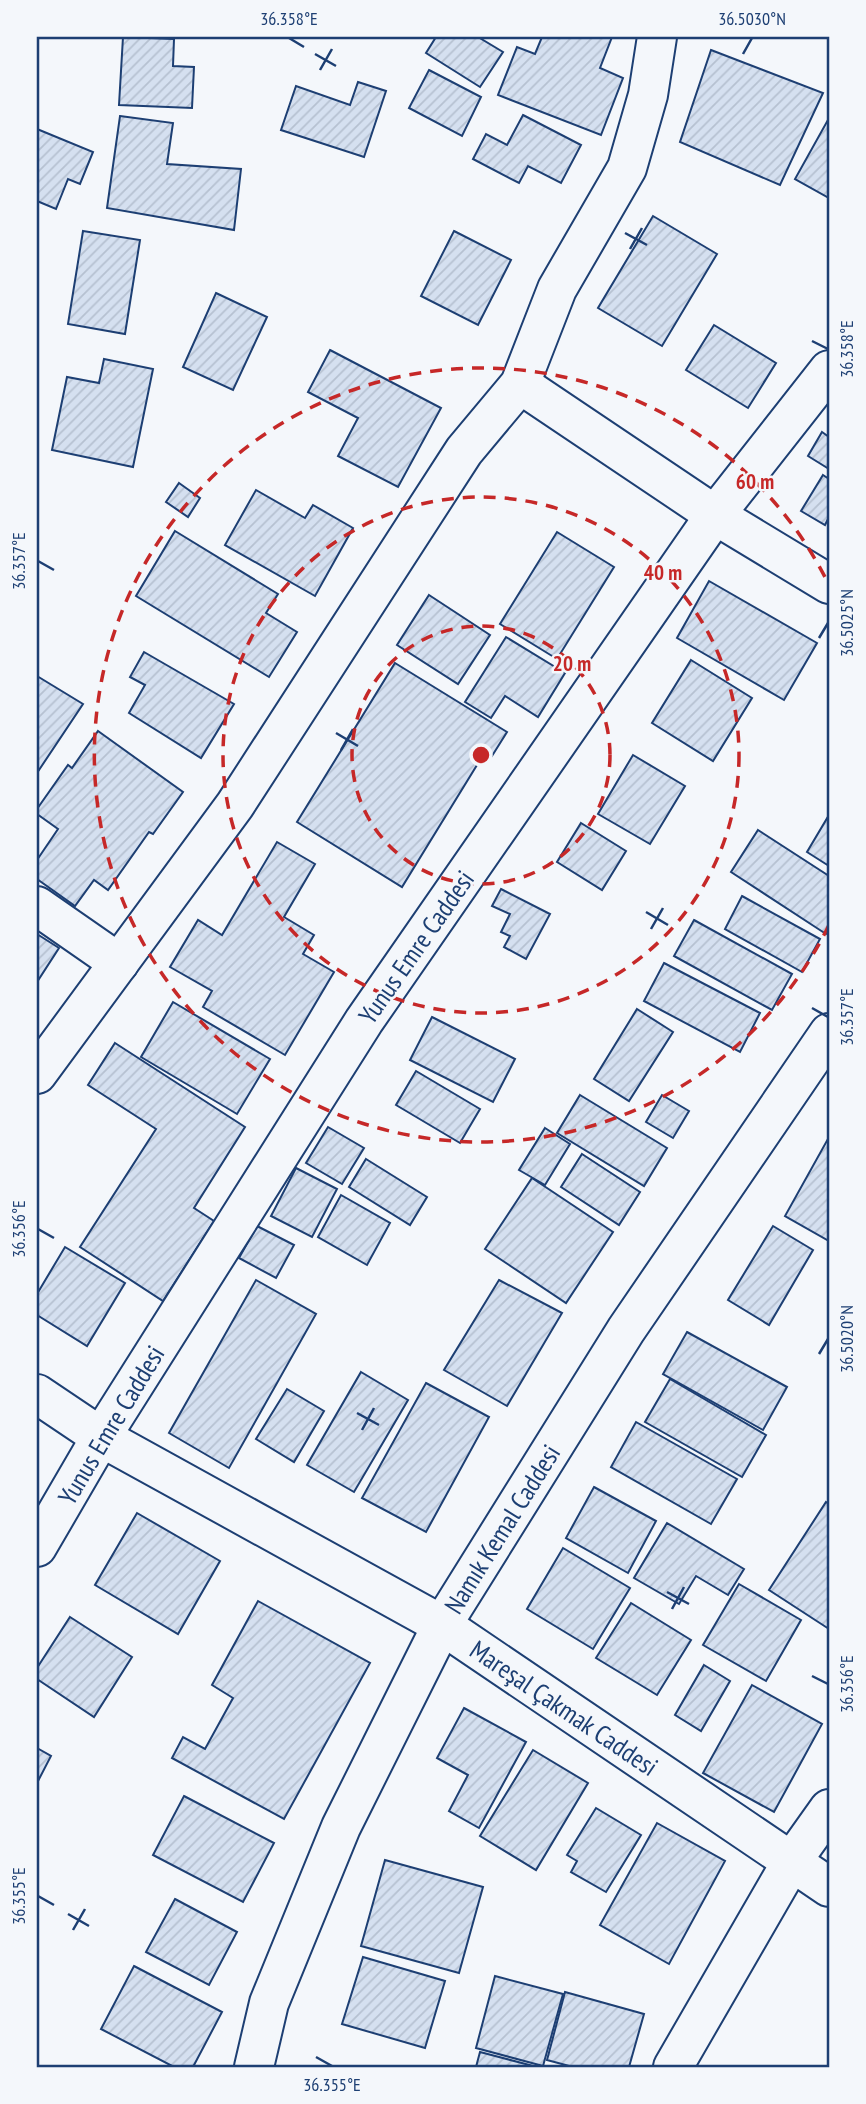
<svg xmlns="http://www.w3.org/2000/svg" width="866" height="2104" font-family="'PT Sans Narrow',sans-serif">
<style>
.building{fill:url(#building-hatch);stroke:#1d3f73;stroke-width:2}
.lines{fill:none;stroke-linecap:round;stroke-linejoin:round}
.street-casing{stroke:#1d3f73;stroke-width:42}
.street{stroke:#f4f7fb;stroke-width:38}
.ticks{fill:none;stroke:#1d3f73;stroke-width:2.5}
.ring{fill:none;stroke:#c62828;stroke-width:3.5;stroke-dasharray:12 9}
.labels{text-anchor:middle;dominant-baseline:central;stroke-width:5;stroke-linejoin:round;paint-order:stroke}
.street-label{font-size:26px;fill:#1d3f73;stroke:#f4f7fb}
.centre{fill:#c62828;stroke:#f4f7fb;stroke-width:3.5}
.ring-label{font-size:21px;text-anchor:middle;font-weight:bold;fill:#c62828;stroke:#f4f7fb;stroke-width:5;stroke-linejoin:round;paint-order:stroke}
.neatline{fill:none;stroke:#1d3f73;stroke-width:2.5}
.ticks-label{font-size:18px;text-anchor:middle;fill:#1d3f73}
</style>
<defs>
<pattern id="building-hatch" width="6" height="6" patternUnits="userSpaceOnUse" patternTransform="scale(1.75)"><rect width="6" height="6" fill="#d5e0f0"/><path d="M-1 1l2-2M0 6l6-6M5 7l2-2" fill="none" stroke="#b6c1d1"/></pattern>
</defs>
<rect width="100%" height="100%" fill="#f4f7fb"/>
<g class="building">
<path d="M 123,37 L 174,39 L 173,66 L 194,67 L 192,108 L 119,105 Z"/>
<path d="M 436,37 L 478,37 L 503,52 L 480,87 L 426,53 Z"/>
<path d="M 542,37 L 612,37 L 600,68 L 623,78 L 601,135 L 498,95 L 517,47 L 535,54 Z"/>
<path d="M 711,50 L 823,93 L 780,185 L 680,142 Z"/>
<path d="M 429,70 L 481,97 L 462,136 L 409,108 Z"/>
<path d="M 358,82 L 386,91 L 364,157 L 281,130 L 296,86 L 350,105 Z"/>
<path d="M 523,115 L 581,145 L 561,183 L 528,166 L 519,183 L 473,159 L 486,134 L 507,145 Z"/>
<path d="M 120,116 L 173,123 L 167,164 L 241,169 L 234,230 L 107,208 Z"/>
<path d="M 829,118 L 829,198 L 795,179 Z"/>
<path d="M 37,129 L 93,152 L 80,184 L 68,179 L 56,209 L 37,201 Z"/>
<path d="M 653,216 L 717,254 L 662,346 L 598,308 Z"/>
<path d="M 83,231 L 140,240 L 125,334 L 68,324 Z"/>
<path d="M 454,231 L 511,260 L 478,325 L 421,296 Z"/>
<path d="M 216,293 L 267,317 L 233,390 L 183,367 Z"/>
<path d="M 714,325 L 776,363 L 748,408 L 686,370 Z"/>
<path d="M 330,350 L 441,408 L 398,487 L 338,456 L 358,418 L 308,392 Z"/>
<path d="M 104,359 L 153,369 L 133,467 L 52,450 L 67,377 L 99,383 Z"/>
<path d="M 822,432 L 829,437 L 829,469 L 808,456 Z"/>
<path d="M 823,475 L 829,479 L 829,517 L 825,525 L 801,511 Z"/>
<path d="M 179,483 L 200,498 L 188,517 L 166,502 Z"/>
<path d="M 256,490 L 305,518 L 313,505 L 353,528 L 315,596 L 225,545 Z"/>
<path d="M 175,531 L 278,594 L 266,613 L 297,632 L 269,677 L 136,596 Z"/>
<path d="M 557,532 L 614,567 L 557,659 L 500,624 Z"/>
<path d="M 709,581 L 817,643 L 784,700 L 677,638 Z"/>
<path d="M 429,595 L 490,635 L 458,684 L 397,645 Z"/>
<path d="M 506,637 L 565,673 L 538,717 L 505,696 L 491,718 L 465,702 Z"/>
<path d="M 144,652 L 234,704 L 201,758 L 129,713 L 145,685 L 130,677 Z"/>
<path d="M 691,660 L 752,698 L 713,761 L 652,723 Z"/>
<path d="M 395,663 L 507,732 L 492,756 L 485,752 L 402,887 L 297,822 Z"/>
<path d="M 37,676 L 83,704 L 37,773 Z"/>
<path d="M 98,731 L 183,792 L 153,834 L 149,832 L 108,890 L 94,880 L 75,906 L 37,879 L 37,860 L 58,829 L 37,814 L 37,809 L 68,765 L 72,768 Z"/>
<path d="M 633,755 L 685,786 L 650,844 L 598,814 Z"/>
<path d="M 829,815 L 829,866 L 807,852 Z"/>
<path d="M 581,823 L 626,851 L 602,890 L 557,862 Z"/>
<path d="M 758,830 L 829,876 L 829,930 L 826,934 L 731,872 Z"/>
<path d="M 277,842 L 315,864 L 284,917 L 314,935 L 303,954 L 334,972 L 285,1055 L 203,1007 L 212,991 L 170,967 L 198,920 L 222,935 Z"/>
<path d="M 501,889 L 550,914 L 526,959 L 504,947 L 510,936 L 501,932 L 510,914 L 492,906 Z"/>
<path d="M 742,896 L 820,939 L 802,972 L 725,929 Z"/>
<path d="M 694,920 L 792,974 L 772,1010 L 674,956 Z"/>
<path d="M 37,934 L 59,948 L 37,982 Z"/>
<path d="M 664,963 L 760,1013 L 740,1052 L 644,1001 Z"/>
<path d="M 173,1002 L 270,1059 L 237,1114 L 141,1057 Z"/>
<path d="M 637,1009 L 673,1032 L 629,1101 L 594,1079 Z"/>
<path d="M 432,1017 L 515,1059 L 493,1102 L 410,1060 Z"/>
<path d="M 115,1043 L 245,1127 L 194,1208 L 214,1221 L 163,1301 L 80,1247 L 156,1129 L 88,1085 Z"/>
<path d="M 416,1071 L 480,1109 L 460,1143 L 396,1105 Z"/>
<path d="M 580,1095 L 667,1148 L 644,1186 L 557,1133 Z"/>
<path d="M 662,1095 L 689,1111 L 673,1138 L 646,1122 Z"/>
<path d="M 328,1127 L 364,1148 L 342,1184 L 306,1163 Z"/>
<path d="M 545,1128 L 570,1144 L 545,1185 L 519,1170 Z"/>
<path d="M 829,1137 L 829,1241 L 785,1216 Z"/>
<path d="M 582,1154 L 640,1192 L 619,1225 L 561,1187 Z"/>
<path d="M 366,1159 L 427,1197 L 410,1225 L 349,1187 Z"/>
<path d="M 296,1168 L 337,1189 L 312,1237 L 271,1216 Z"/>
<path d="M 532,1178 L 613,1232 L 566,1303 L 485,1249 Z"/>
<path d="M 341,1195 L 390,1223 L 367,1265 L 318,1237 Z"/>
<path d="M 257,1226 L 294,1245 L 276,1278 L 239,1258 Z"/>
<path d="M 773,1226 L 813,1250 L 769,1325 L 728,1300 Z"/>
<path d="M 65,1247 L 125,1283 L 87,1346 L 37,1315 L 37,1294 Z"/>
<path d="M 256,1280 L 316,1314 L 229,1468 L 169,1433 Z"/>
<path d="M 499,1280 L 562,1313 L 507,1406 L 444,1370 Z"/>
<path d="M 687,1332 L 787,1387 L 763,1430 L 663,1374 Z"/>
<path d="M 361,1372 L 408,1400 L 354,1492 L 307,1465 Z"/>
<path d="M 670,1379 L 766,1435 L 742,1477 L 645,1422 Z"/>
<path d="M 426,1383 L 489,1417 L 426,1532 L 362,1498 Z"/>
<path d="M 287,1389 L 324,1411 L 294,1462 L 256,1439 Z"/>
<path d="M 636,1422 L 737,1479 L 711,1524 L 611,1467 Z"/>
<path d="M 594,1487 L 656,1521 L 628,1573 L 566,1538 Z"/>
<path d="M 826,1502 L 829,1504 L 829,1629 L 769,1590 Z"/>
<path d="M 137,1513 L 220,1561 L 178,1634 L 95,1585 Z"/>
<path d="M 667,1523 L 744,1569 L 728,1595 L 696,1576 L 679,1604 L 634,1578 Z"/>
<path d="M 563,1548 L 630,1588 L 593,1649 L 527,1609 Z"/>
<path d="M 739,1584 L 801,1620 L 766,1681 L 703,1645 Z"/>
<path d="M 258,1601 L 370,1663 L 284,1819 L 172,1758 L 183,1737 L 205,1749 L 233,1698 L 212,1685 Z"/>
<path d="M 631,1603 L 691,1640 L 657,1695 L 596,1658 Z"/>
<path d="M 70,1617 L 132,1657 L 94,1717 L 37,1679 L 37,1668 Z"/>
<path d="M 704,1665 L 730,1681 L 701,1731 L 675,1715 Z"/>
<path d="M 752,1685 L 822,1724 L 774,1812 L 703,1773 Z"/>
<path d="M 464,1708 L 526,1742 L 479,1828 L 449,1811 L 468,1775 L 437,1758 Z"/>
<path d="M 37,1748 L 51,1756 L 37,1783 Z"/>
<path d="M 533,1750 L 588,1783 L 536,1870 L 480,1836 Z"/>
<path d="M 184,1796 L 274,1843 L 243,1902 L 153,1855 Z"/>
<path d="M 596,1808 L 641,1835 L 606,1892 L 571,1872 L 577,1861 L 567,1855 Z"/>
<path d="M 657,1823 L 725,1861 L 669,1964 L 600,1925 Z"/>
<path d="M 385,1860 L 483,1887 L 459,1973 L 361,1946 Z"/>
<path d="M 175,1899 L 237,1932 L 209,1985 L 146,1952 Z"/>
<path d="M 363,1957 L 445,1981 L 425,2048 L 342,2024 Z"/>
<path d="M 134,1966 L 222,2012 L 193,2067 L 174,2067 L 101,2029 Z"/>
<path d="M 495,1976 L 563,1994 L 543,2066 L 476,2048 Z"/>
<path d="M 565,1992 L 644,2014 L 629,2067 L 573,2067 L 547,2060 Z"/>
<path d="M 480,2052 L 537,2067 L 476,2067 Z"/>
</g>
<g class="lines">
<g class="street-casing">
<g id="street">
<path d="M 520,384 L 715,515 L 829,584"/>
<path d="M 37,906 L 119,963"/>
<path d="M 37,1074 L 235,805 L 464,451 L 520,384 L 557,289 L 627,168 L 648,95 L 657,37"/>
<path d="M 37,1394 L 101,1437 L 442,1625 L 829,1887"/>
<path d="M 37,1547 L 101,1437 L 364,1021 L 715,515 L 829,370"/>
<path d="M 254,2067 L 269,2003 L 341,1827 L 442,1625 L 626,1330 L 829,1033"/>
<path d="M 673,2067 L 792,1861 L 829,1809"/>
</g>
</g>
<use href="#street" class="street"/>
</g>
<path class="ticks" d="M 289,38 L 304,47M 315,54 L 336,66M 743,54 L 752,38M 320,70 L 332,49M 625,233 L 647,245M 630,249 L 642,228M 812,341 L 828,349M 38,561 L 54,570M 819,638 L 828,623M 336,733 L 358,746M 341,750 L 353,729M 646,912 L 668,925M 651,929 L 663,908M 812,1008 L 828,1017M 38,1229 L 54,1238M 819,1354 L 828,1339M 357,1413 L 379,1425M 362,1430 L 374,1408M 667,1592 L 689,1604M 672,1609 L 684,1587M 812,1676 L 828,1684M 38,1896 L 54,1905M 68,1914 L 89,1926M 73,1930 L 85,1909M 316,2057 L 332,2066"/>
<g class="ring">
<circle cx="481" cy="755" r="129"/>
<circle cx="481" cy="755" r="258"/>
<path d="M829 925A387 387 0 1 1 829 585"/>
</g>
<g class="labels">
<g class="street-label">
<text transform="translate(416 947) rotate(-55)">Yunus Emre Caddesi</text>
<text transform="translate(111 1425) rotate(-59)">Yunus Emre Caddesi</text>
<text transform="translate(502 1529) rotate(-58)">Namık Kemal Caddesi</text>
<text transform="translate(564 1708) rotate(34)">Mareşal Çakmak Caddesi</text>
</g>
</g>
<circle cx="481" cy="755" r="10" class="centre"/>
<g class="ring-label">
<text x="755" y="489">60 m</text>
<text x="663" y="580">40 m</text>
<text x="572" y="671">20 m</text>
</g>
<rect width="866" height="2104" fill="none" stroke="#f4f7fb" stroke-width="77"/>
<rect x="38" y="38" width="790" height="2028" class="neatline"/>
<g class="ticks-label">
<text x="289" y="25">36.358°E</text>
<text x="752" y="25">36.5030°N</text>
<text transform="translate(847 349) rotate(-90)" y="6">36.358°E</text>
<text transform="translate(19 561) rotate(-90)" y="6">36.357°E</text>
<text transform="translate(847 623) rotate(-90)" y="6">36.5025°N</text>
<text transform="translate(847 1017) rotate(-90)" y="6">36.357°E</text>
<text transform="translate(19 1229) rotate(-90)" y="6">36.356°E</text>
<text transform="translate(847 1339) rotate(-90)" y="6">36.5020°N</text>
<text transform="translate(847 1684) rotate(-90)" y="6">36.356°E</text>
<text transform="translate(19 1896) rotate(-90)" y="6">36.355°E</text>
<text x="332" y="2091">36.355°E</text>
</g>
</svg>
